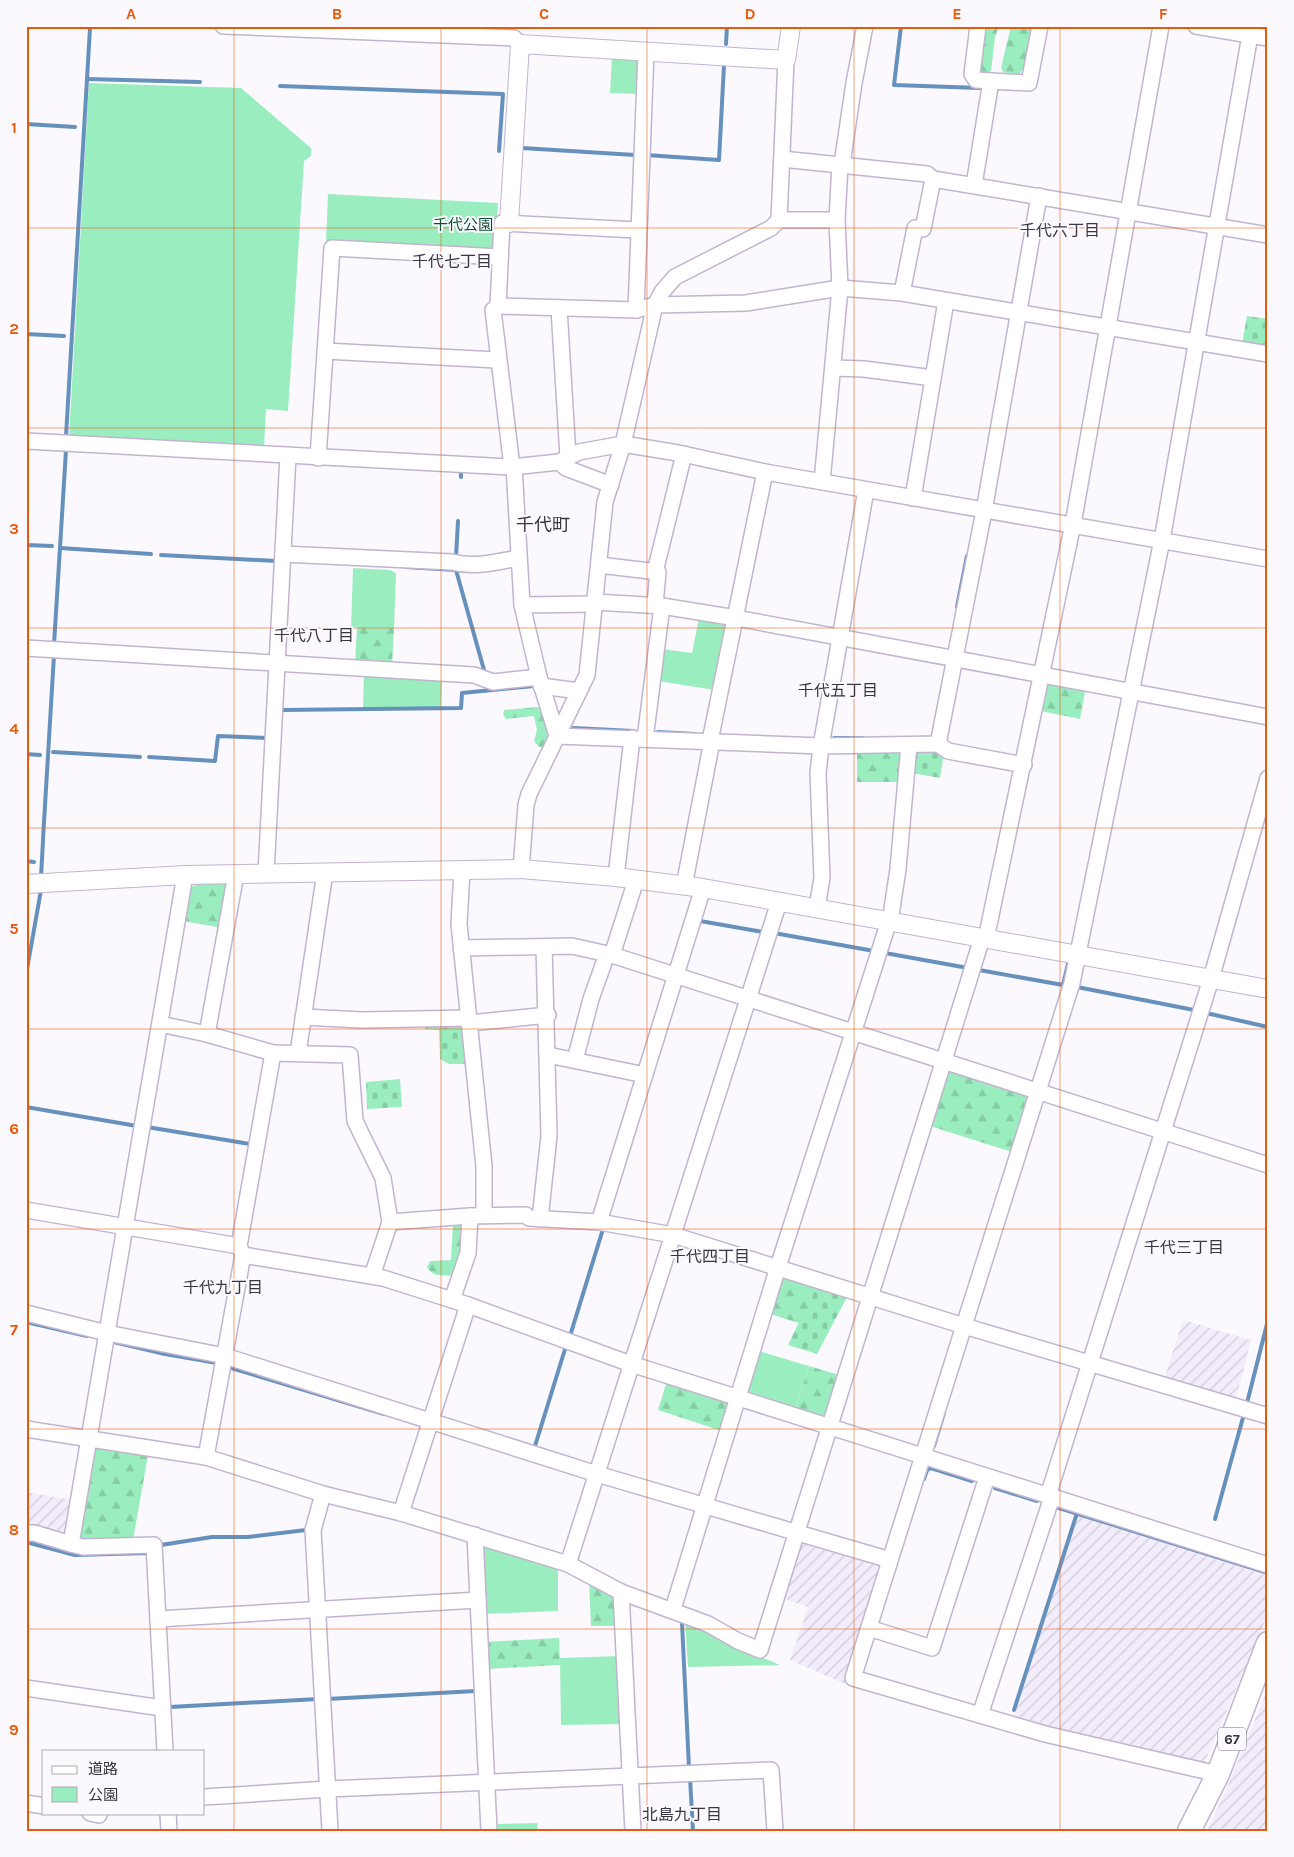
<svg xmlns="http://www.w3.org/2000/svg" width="1294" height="1857" font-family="Karla,'Noto Sans JP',sans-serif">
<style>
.industrial{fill:url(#industrial-furrows)}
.green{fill:#9aedbe}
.forest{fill:url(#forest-firs)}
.cemetery{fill:url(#cemetery-stones)}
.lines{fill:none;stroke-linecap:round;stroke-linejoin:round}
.stream{stroke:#6691bd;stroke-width:4}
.minor-casing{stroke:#c2b4d1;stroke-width:18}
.tertiary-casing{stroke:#c2b4d1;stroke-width:20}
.primary-casing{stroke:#c2b4d1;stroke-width:25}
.minor{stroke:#fff;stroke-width:15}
.tertiary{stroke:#fff;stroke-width:18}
.primary{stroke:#fff;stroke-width:22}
.grid{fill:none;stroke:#e8590c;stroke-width:1;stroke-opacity:0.55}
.labels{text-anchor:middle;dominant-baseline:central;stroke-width:4;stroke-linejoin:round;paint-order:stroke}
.shield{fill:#fbf8fe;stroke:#747079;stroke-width:1}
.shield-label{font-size:14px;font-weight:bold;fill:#3a3540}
.park-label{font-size:15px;fill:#0e5033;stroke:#fbf8fe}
.neighbourhood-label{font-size:16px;fill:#3a3540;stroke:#fbf8fe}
.quarter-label{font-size:18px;fill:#3a3540;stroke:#fbf8fe}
.neatline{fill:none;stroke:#e8590c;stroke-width:2}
.grid-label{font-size:16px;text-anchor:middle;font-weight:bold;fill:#e8590c}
</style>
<defs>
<pattern id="industrial-furrows" width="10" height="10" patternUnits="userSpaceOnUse" patternTransform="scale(1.25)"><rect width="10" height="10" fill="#f3ecfb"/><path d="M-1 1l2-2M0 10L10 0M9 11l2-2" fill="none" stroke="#d1cbd8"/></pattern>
<pattern id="forest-firs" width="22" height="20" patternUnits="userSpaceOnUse" patternTransform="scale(1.25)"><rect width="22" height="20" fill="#9aedbe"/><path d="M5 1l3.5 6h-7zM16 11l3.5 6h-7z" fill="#85cca4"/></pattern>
<pattern id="cemetery-stones" width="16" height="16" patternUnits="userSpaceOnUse" patternTransform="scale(1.25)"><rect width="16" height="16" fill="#9aedbe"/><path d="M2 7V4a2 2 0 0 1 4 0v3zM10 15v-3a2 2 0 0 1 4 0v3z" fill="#85cca4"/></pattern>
</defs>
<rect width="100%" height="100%" fill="#fbf8fe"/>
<g class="industrial">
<path d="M 1183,1320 L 1251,1340 L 1237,1395 L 1231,1399 L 1164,1380 Z"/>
<path d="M 26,1492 L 73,1500 L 67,1529 L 63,1533 L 26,1525 Z"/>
<path d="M 1078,1516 L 1268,1576 L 1268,1612 L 1262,1629 L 1204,1764 L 1048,1728 L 1013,1718 Z"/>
<path d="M 799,1543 L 882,1567 L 845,1684 L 790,1660 L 808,1607 L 783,1598 Z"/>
<path d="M 1268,1688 L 1268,1831 L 1207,1831 L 1228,1785 Z"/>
</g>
<g class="green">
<path d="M 612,56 L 635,58 L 641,64 L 639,94 L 610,93 Z"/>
<path d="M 89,83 L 241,88 L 311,148 L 311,156 L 304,161 L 288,411 L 266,409 L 264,448 L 69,437 Z"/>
<path d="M 328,194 L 498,203 L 496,246 L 490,251 L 326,242 Z"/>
<path d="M 353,568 L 390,570 L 396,573 L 394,628 L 351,627 Z"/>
<path d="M 699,618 L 722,622 L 727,629 L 715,690 L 658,681 L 662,649 L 692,653 Z"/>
<path d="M 364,674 L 442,678 L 441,707 L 363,708 Z"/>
<path d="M 759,1351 L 809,1366 L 795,1409 L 750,1395 L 747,1389 Z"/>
<path d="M 484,1543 L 558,1566 L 558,1611 L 482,1614 L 479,1547 Z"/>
<path d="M 685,1619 L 735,1646 L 780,1665 L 688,1667 Z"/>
<path d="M 621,1656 L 624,1724 L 561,1725 L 560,1658 Z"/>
<path d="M 537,1823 L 538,1831 L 495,1831 L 494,1824 Z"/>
</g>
<g class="forest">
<path d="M 984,26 L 999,26 L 995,37 L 991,71 L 983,75 L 978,69 Z"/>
<path d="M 1011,26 L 1031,26 L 1024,68 L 1019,74 L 1003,72 L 1001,68 Z"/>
<path d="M 357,627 L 394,628 L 392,665 L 355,664 Z"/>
<path d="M 1053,681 L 1086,687 L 1080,719 L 1041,711 L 1046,685 Z"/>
<path d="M 537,707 L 541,708 C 546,722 551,733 545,748 L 539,747 L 534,741 L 537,730 L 534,716 L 506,719 L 503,714 L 504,710 Z"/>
<path d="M 857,749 L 898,750 L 903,755 L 900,782 L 857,782 Z"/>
<path d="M 223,882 L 230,885 L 222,928 L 183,921 L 188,889 L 195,885 Z"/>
<path d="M 954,1070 L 1025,1094 L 1029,1100 L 1012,1152 L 930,1126 L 946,1074 Z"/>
<path d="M 464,1219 L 464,1249 L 454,1275 C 443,1276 433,1277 427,1267 L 430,1261 L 451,1260 L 453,1224 L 421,1229 L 407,1226 Z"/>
<path d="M 789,1276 L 817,1285 L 799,1323 L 770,1314 L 781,1280 Z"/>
<path d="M 809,1366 L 839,1375 L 826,1415 L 819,1417 L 795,1410 Z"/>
<path d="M 667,1381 L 726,1399 L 730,1407 L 722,1431 L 658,1410 Z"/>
<path d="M 100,1446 L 148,1455 L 133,1540 L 83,1541 L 79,1535 L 93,1450 Z"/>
<path d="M 589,1581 L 614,1594 L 620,1626 L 591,1626 Z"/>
<path d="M 559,1638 L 560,1665 L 485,1669 L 484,1642 Z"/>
</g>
<g class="cemetery">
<path d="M 1247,316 L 1268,319 L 1268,346 L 1265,348 L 1242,344 Z"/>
<path d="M 920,749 L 944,753 L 940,778 L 912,773 L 914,755 Z"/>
<path d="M 464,1021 L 469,1064 L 449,1064 L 440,1059 L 439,1030 L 425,1029 L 425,1022 Z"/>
<path d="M 400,1079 L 402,1107 L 367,1109 L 366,1082 Z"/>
<path d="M 817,1285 L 848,1295 L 817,1354 L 788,1345 Z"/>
</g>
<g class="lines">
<g class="stream">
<path d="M 901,26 L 894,85 L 980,88"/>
<path d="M 726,44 L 727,26"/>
<path d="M 87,79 L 200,82"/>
<path d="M 280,86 L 503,94 L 499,151"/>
<path d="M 26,124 L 75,127"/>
<path d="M 522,148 L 635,155"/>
<path d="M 646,155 L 719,160 L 724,65"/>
<path d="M 26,334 L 64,336"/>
<path d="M 66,436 L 90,28"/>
<path d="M 461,477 L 461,471"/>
<path d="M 26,545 L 52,546"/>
<path d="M 60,548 L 151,554"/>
<path d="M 161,555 L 276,561"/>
<path d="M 456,557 L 458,521"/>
<path d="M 406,567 L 456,570 L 484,670"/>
<path d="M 957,607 L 967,556"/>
<path d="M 54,645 L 66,450"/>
<path d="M 281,710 L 461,708 L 462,693 L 534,686"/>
<path d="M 573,728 L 633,731"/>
<path d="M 658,732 L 695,734"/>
<path d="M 834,738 L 863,738"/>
<path d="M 53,752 L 140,757"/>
<path d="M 26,754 L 40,755"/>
<path d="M 149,757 L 215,761 L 218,736 L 268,738"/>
<path d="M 43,839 L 54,655"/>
<path d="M 26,861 L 34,862"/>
<path d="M 41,877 L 43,841"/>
<path d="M 700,921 L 763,932"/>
<path d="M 774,933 L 874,951"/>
<path d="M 885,953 L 968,968"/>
<path d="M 979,970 L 1063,985 L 1068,964"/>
<path d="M 26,975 L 41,890"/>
<path d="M 1076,990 L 1077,987 L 1194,1010"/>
<path d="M 1206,1013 L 1268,1027"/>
<path d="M 26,1107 L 137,1126"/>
<path d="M 147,1127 L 250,1144"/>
<path d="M 26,1322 L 87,1336"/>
<path d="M 570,1336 L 603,1229"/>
<path d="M 114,1342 L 165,1354 L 217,1363"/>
<path d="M 228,1367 L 384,1414"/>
<path d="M 1247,1403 L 1268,1320"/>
<path d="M 535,1446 L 566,1346"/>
<path d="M 934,1446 L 944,1413"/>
<path d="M 924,1479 L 927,1470 L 931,1468 L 972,1481"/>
<path d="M 995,1488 L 1037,1501"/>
<path d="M 1059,1508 L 1268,1573"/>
<path d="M 1215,1519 L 1244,1414"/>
<path d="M 26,1542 L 75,1555 L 149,1553 L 149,1556"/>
<path d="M 161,1549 L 161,1545 L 212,1537 L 248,1537 L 306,1530"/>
<path d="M 682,1623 L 689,1768"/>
<path d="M 327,1699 L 476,1691"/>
<path d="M 170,1707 L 318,1699"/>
<path d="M 1014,1710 L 1077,1513"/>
<path d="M 690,1778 L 693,1831"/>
</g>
<g class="minor-casing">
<g id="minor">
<path d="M 223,26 L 514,38 L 520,44"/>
<path d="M 978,26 L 972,74 L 976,80 L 991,81"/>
<path d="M 1196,26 L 1268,38"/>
<path d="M 782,159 L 927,174 L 933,179 L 1268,235"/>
<path d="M 842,164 L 854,83 L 865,26"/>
<path d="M 974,185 L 991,81 L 1029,83 L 1040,26"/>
<path d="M 779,220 L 837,220"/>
<path d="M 902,293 L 915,228 L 923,229 L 933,179"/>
<path d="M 498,306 L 502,223 L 637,230"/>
<path d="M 559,308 L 568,457"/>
<path d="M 636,310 L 646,52"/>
<path d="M 325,351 L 497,360"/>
<path d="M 833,368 L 864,369 L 933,378"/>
<path d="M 26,441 L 512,467 L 559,462 L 579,452 L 623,444 L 678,453 L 765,472 L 1268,559"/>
<path d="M 318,458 L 332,248 L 500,257"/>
<path d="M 559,462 L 566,468 L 611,485"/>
<path d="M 514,466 L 522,605 L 539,677 L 557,736"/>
<path d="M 512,467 L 493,310 L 498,306 L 636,310 L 655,305 L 746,303 L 840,288 L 902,293 L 1268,354"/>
<path d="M 822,482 L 840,288 L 837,220 L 840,164"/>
<path d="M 913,498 L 946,301"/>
<path d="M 283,554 L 452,562 C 474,568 496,562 518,558"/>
<path d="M 599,565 L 658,572 L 655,605"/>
<path d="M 655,572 L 684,454"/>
<path d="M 595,602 L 662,606 L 736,618 L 1268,717"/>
<path d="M 522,605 L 595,604"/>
<path d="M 26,648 L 474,675 L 493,682 L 539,677"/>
<path d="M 541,686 L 579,691"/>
<path d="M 557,736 L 821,746 L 938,744 L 984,511 L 1039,196"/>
<path d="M 645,739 L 662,606"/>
<path d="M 710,741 L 765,472"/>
<path d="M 938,744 L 948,751 L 1024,765"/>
<path d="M 521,869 L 526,805 L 529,794 L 587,675 L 605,502 L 623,444 L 655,305 L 662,292 L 675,277 L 771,228 L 779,220 L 786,60"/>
<path d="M 462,870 L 459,924 L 484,1166 L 484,1215"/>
<path d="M 266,873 L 288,456"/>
<path d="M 616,877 L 632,738"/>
<path d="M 684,886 L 712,741"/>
<path d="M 817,908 L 822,878 L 818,773 L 821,746 L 866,490"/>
<path d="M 890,922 L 898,869 L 909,745"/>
<path d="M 986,939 L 1073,524 L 1161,26"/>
<path d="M 461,948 L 572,946 L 612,955 L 1268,1165"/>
<path d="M 612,955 L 636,880"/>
<path d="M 303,1017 L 362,1020 L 469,1018"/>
<path d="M 470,1023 L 548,1015"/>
<path d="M 160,1024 L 207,1034 L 273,1053"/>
<path d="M 207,1034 L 236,874"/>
<path d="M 298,1053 L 325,872"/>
<path d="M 548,1055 L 645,1075"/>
<path d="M 575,1060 L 591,999 L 607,954"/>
<path d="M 26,1210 L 239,1246"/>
<path d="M 540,1219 L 549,1136 L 544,947"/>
<path d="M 390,1222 L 470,1216"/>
<path d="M 599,1222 L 703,888"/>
<path d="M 243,1255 L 383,1278 L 468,1305 L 631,1364 L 1268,1565"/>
<path d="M 452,1300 L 468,1253 L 470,1216 L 526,1215 L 529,1218 L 599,1222 L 673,1235 L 964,1326 L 1268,1416"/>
<path d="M 26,1313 L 107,1333 L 225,1356 L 597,1474 L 890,1560"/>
<path d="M 26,1429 L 206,1457 L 323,1494 L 401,1513 L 568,1564 L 621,1592 L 708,1624 L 738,1641 L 760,1650 L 982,938"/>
<path d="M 206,1457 L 243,1255 L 239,1246 L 273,1053 L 350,1055 L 355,1121 L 383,1178 L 390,1222 L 372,1276"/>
<path d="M 323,1494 L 313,1530 L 330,1831"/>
<path d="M 1048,1496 L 1211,979 L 1268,778"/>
<path d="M 401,1513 L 468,1305"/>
<path d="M 26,1533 L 34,1533 L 71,1544"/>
<path d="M 475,1535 L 489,1831"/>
<path d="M 568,1564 L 779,902"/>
<path d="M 621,1592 L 633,1831"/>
<path d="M 673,1609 L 778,1267 L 889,921"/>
<path d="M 158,1619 L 478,1600"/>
<path d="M 869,1628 L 932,1648 L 987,1477"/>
<path d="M 26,1688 L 162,1708"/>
<path d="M 980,1715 L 1052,1497"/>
<path d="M 165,1751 L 154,1545 L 83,1547 L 71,1544 L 185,875"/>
<path d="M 1218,1774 L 1045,1734 L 853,1678 L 1072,983 L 1162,540 L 1250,35"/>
<path d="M 204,1797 L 328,1789 L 771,1770 L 775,1831"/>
<path d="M 26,1803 L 44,1806"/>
<path d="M 90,1813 L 99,1815"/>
<path d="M 168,1813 L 169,1831"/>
</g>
</g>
<g class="tertiary-casing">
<g id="tertiary">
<path d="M 509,223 L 520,44 L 786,60 L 791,26"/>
<path d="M 26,884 L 185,875 L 521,869 L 616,877 L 703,888 L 1268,989"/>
</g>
</g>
<g class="primary-casing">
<path id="primary" d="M 1189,1831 L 1218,1774 L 1268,1643"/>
</g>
<use href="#minor" class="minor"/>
<use href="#tertiary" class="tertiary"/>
<use href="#primary" class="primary"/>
</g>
<path class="grid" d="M 234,26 L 234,1831M 441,26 L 441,1831M 647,26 L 647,1831M 854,26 L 854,1831M 1060,26 L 1060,1831M 26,228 L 1268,228M 26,428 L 1268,428M 26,628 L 1268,628M 26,828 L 1268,828M 26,1029 L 1268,1029M 26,1229 L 1268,1229M 26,1429 L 1268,1429M 26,1629 L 1268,1629"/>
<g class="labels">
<rect class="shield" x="1218" y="1727.5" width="28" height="23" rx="4"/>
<g class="shield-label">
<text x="1232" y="1739">67</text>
</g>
<g class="park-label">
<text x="463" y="225">千代公園</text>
</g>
<g class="neighbourhood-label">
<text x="1060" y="230">千代六丁目</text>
<text x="452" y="261">千代七丁目</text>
<text x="314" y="635">千代八丁目</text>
<text x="838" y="690">千代五丁目</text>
<text x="1184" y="1247">千代三丁目</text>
<text x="710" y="1256">千代四丁目</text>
<text x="223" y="1287">千代九丁目</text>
<text x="682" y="1814">北島九丁目</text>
</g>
<g class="quarter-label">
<text x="543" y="525">千代町</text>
</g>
</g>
<rect width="1294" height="1857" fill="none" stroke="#fbf8fe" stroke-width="55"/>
<rect x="42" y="1750" width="162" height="65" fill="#fbf8fe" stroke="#aeaab2"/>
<rect x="52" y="1766" width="25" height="8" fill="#ffffff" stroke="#aeaab2"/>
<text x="88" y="1774" font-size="15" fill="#3a3540">道路</text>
<rect x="52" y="1787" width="25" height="15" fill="#9aedbe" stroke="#aeaab2"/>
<text x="88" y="1800" font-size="15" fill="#3a3540">公園</text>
<rect x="28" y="28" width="1238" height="1802" class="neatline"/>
<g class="grid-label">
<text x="131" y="19">A</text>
<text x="337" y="19">B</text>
<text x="544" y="19">C</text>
<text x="750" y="19">D</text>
<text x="957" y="19">E</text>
<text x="1163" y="19">F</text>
<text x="14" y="133">1</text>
<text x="14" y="334">2</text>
<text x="14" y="534">3</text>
<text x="14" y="734">4</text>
<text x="14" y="934">5</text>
<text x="14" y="1134">6</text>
<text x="14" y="1335">7</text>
<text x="14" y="1535">8</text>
<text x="14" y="1735">9</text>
</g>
</svg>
